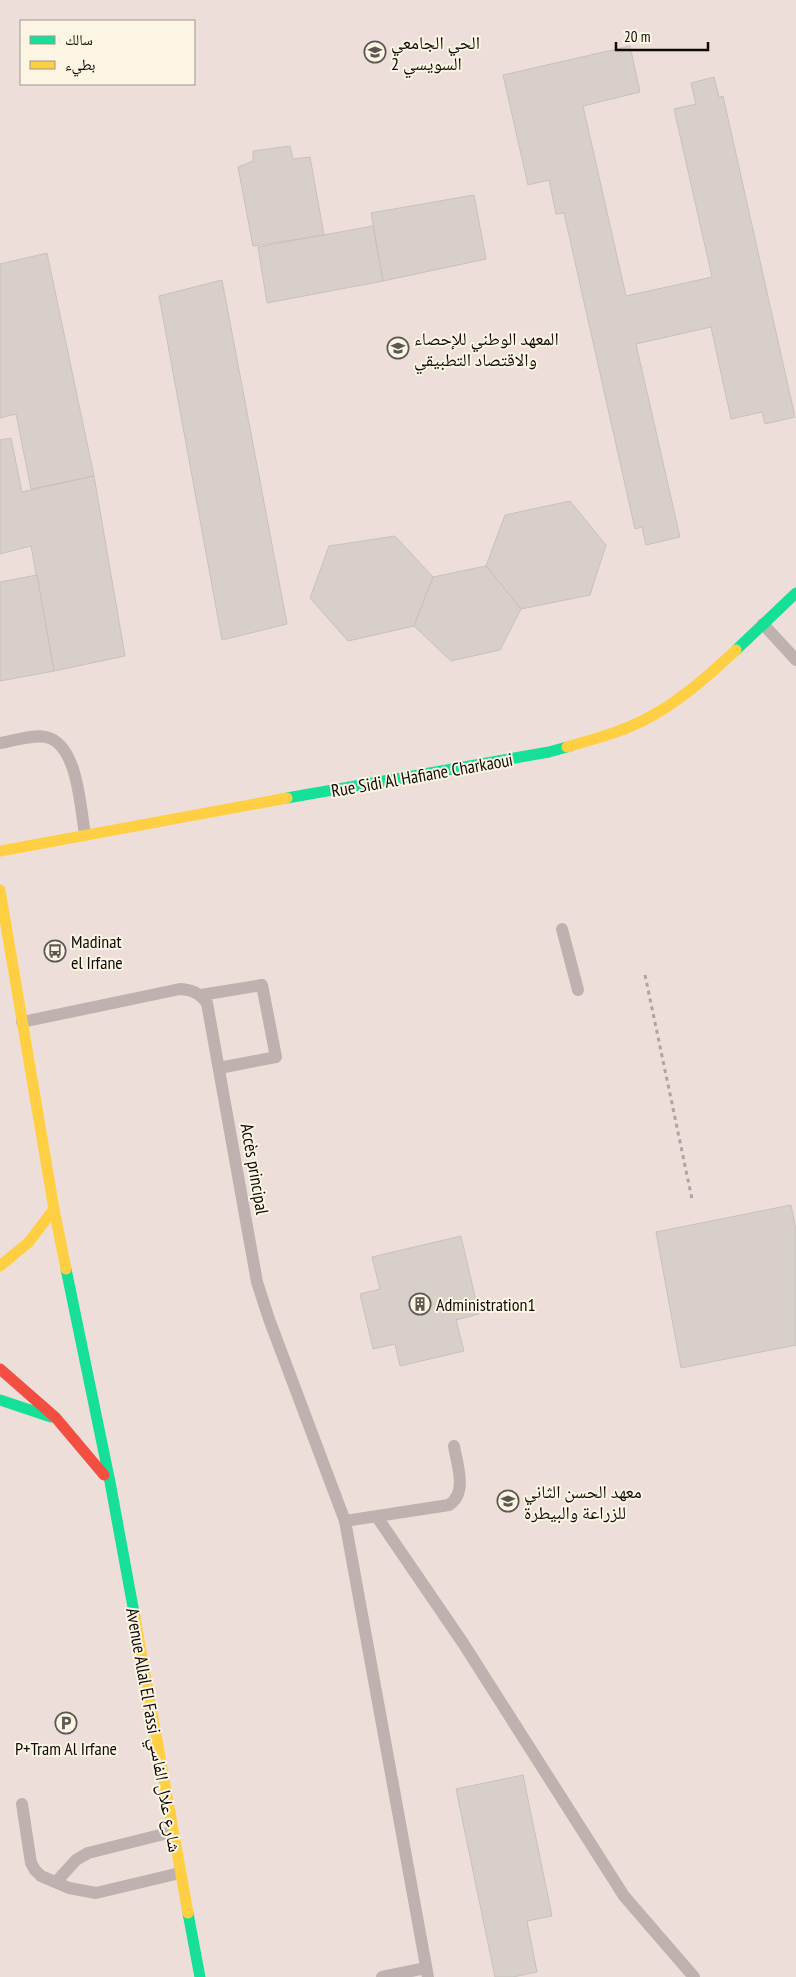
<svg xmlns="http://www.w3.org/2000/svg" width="796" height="1977" font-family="'PT Sans Narrow','Noto Naskh Arabic',sans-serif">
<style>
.education{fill:#eeded9;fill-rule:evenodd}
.building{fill:#d9cfca;stroke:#c7c1bd}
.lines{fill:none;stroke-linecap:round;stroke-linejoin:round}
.path{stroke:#aea5a2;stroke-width:3;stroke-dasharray:4 4;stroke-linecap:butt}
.lane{stroke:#beb1b0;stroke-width:12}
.fast{stroke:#16e098;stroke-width:11}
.slow{stroke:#ffcf43;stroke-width:11}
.jam{stroke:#f24e42;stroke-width:11}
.labels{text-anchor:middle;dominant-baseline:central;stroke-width:4;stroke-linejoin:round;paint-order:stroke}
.poi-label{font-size:18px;fill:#0e0b07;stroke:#fdf5e4;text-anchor:start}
.street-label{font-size:18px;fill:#0e0b07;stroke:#fdf5e4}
</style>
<rect width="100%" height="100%" fill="#eae6dd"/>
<path class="education" d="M 0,0 L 796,0 L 796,1977 L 0,1977 ZM 21,21 L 194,21 L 194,84 L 21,84 Z"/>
<g class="building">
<path d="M 630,46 L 640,92 L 583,106 L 626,296 L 712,277 L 674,109 L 696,104 L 691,83 L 714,77 L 719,97 L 723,96 L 795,417 L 765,424 L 762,412 L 731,419 L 711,327 L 636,344 L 680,537 L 646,545 L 642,527 L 635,529 L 564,213 L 556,214 L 549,180 L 528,185 L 503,75 Z"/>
<path d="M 290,146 L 293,159 L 310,157 L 324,235 L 253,246 L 238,167 L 253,161 L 253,151 Z"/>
<path d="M 474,195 L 486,259 L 383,281 L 371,213 Z"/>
<path d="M 373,226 L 383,281 L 267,303 L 258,247 Z"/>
<path d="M 47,253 L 94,476 L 31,489 L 16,414 L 0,418 L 0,264 Z"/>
<path d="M 222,280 L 287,624 L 222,640 L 159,296 Z"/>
<path d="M 11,438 L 22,492 L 94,476 L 125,656 L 54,671 L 31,546 L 0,554 L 0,440 Z"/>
<path d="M 570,501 L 606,545 L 590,595 L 521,609 L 486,566 L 505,515 Z"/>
<path d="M 395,536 L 433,577 L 414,626 L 348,641 L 310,598 L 329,546 Z"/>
<path d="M 486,566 L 521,609 L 500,650 L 451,661 L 414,626 L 433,577 Z"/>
<path d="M 37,575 L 54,671 L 0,681 L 0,582 Z"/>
<path d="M 791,1205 L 796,1230 L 796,1345 L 681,1368 L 656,1232 Z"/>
<path d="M 461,1236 L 479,1314 L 456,1320 L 464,1351 L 400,1366 L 395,1344 L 373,1349 L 360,1294 L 380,1289 L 372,1257 Z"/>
<path d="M 523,1775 L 552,1916 L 527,1921 L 537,1972 L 513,1977 L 495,1977 L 456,1789 Z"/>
</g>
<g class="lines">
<path class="path" d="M 645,975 L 692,1199"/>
<g class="lane">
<path d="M 763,624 L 796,660"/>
<path d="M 0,743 C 14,741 32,734 46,737 C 78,744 80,807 85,834"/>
<path d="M 562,929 L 578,990"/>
<path d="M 201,995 L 262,985 L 276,1057 L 219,1068"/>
<path d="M 22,1022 L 180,989 C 193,990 199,993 207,1003 L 257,1282 L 269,1319 L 345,1521 L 428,1977"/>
<path d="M 377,1517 L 463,1643 L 624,1896 L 694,1977"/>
<path d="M 345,1521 L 449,1505 C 468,1493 457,1465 454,1446"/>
<path d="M 22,1804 L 31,1863 L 35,1870 L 41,1876 L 69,1888 L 96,1893 L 180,1873"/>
<path d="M 57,1881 L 76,1860 L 88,1853 L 172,1832"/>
<path d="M 382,1977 L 426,1968"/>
</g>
<g class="fast">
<path d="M 736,650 L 796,593"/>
<path d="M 287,798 L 549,752 L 567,747"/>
<path d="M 66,1269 L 110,1482 L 135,1618"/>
<path d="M 0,1400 L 51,1417"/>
<path d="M 188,1913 L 200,1977"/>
</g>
<g class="slow">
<path d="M 567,747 C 593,739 619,733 644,720 C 678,703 708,676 736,650"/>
<path d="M 0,851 L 287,798"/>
<path d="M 0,890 L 54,1209 L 66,1269"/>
<path d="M 0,1266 L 29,1242 L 54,1209"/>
<path d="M 135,1618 L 188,1913"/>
</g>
<path class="jam" d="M 0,1369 L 56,1418 L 104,1475"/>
</g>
<defs>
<g id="university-ring" transform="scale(1.125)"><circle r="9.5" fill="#fdf5e4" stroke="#5b5852" stroke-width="1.5"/><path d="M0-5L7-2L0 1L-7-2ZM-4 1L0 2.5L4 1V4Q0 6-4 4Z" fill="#5b5852"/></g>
<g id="bus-ring" transform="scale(1.125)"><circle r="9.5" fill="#fdf5e4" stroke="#5b5852" stroke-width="1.5"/><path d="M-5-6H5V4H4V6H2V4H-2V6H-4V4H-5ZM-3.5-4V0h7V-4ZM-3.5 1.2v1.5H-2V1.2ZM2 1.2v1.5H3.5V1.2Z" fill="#5b5852"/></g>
<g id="building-ring" transform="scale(1.125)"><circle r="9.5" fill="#fdf5e4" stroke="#5b5852" stroke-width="1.5"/><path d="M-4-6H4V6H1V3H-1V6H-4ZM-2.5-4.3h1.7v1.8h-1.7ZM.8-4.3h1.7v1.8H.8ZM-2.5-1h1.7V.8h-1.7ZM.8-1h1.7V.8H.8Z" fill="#5b5852"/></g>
<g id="parking-ring" transform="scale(1.125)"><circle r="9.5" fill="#fdf5e4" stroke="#5b5852" stroke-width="1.5"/><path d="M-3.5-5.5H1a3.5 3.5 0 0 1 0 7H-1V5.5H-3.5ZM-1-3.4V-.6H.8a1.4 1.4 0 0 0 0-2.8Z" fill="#5b5852"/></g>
</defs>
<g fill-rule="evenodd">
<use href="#university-ring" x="375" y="52"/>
<use href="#university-ring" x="398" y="348"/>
<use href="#bus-ring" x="55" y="951"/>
<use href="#building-ring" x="420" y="1304"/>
<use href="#university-ring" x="508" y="1501"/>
<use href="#parking-ring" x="66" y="1723"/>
</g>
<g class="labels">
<g class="poi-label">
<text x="391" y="42">الحي الجامعي<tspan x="391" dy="21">السويسي 2</tspan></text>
<text x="414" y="338">المعهد الوطني للإحصاء<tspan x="414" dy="21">والاقتصاد التطبيقي</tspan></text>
<text x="71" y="941">Madinat<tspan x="71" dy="21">el Irfane</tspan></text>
<text x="436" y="1304">Administration1</text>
<text x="524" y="1491">معهد الحسن الثاني<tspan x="524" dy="21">للزراعة والبيطرة</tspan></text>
<text x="66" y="1748" text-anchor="middle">P+Tram Al Irfane</text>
</g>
<g class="street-label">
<text transform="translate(422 775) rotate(-10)">Rue Sidi Al Hafiane Charkaoui</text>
<text transform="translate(255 1169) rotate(80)">Accès principal</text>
<text transform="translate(154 1730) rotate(80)">Avenue Allal El Fassi شارع علال الفاسي</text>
</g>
</g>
<rect x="20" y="20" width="175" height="65" fill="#fdf5e4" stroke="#9d978c"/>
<rect x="30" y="36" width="25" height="8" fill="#16e098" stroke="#9d978c"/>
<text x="65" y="45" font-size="15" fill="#0e0b07">سالك</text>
<rect x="30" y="61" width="25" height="8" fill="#ffcf43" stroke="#9d978c"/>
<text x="65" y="70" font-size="15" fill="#0e0b07">بطيء</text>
<path d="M616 42v8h92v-8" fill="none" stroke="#0e0b07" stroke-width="2.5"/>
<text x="624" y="42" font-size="15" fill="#0e0b07" stroke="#fdf5e4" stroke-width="4" paint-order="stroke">20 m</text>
</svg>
